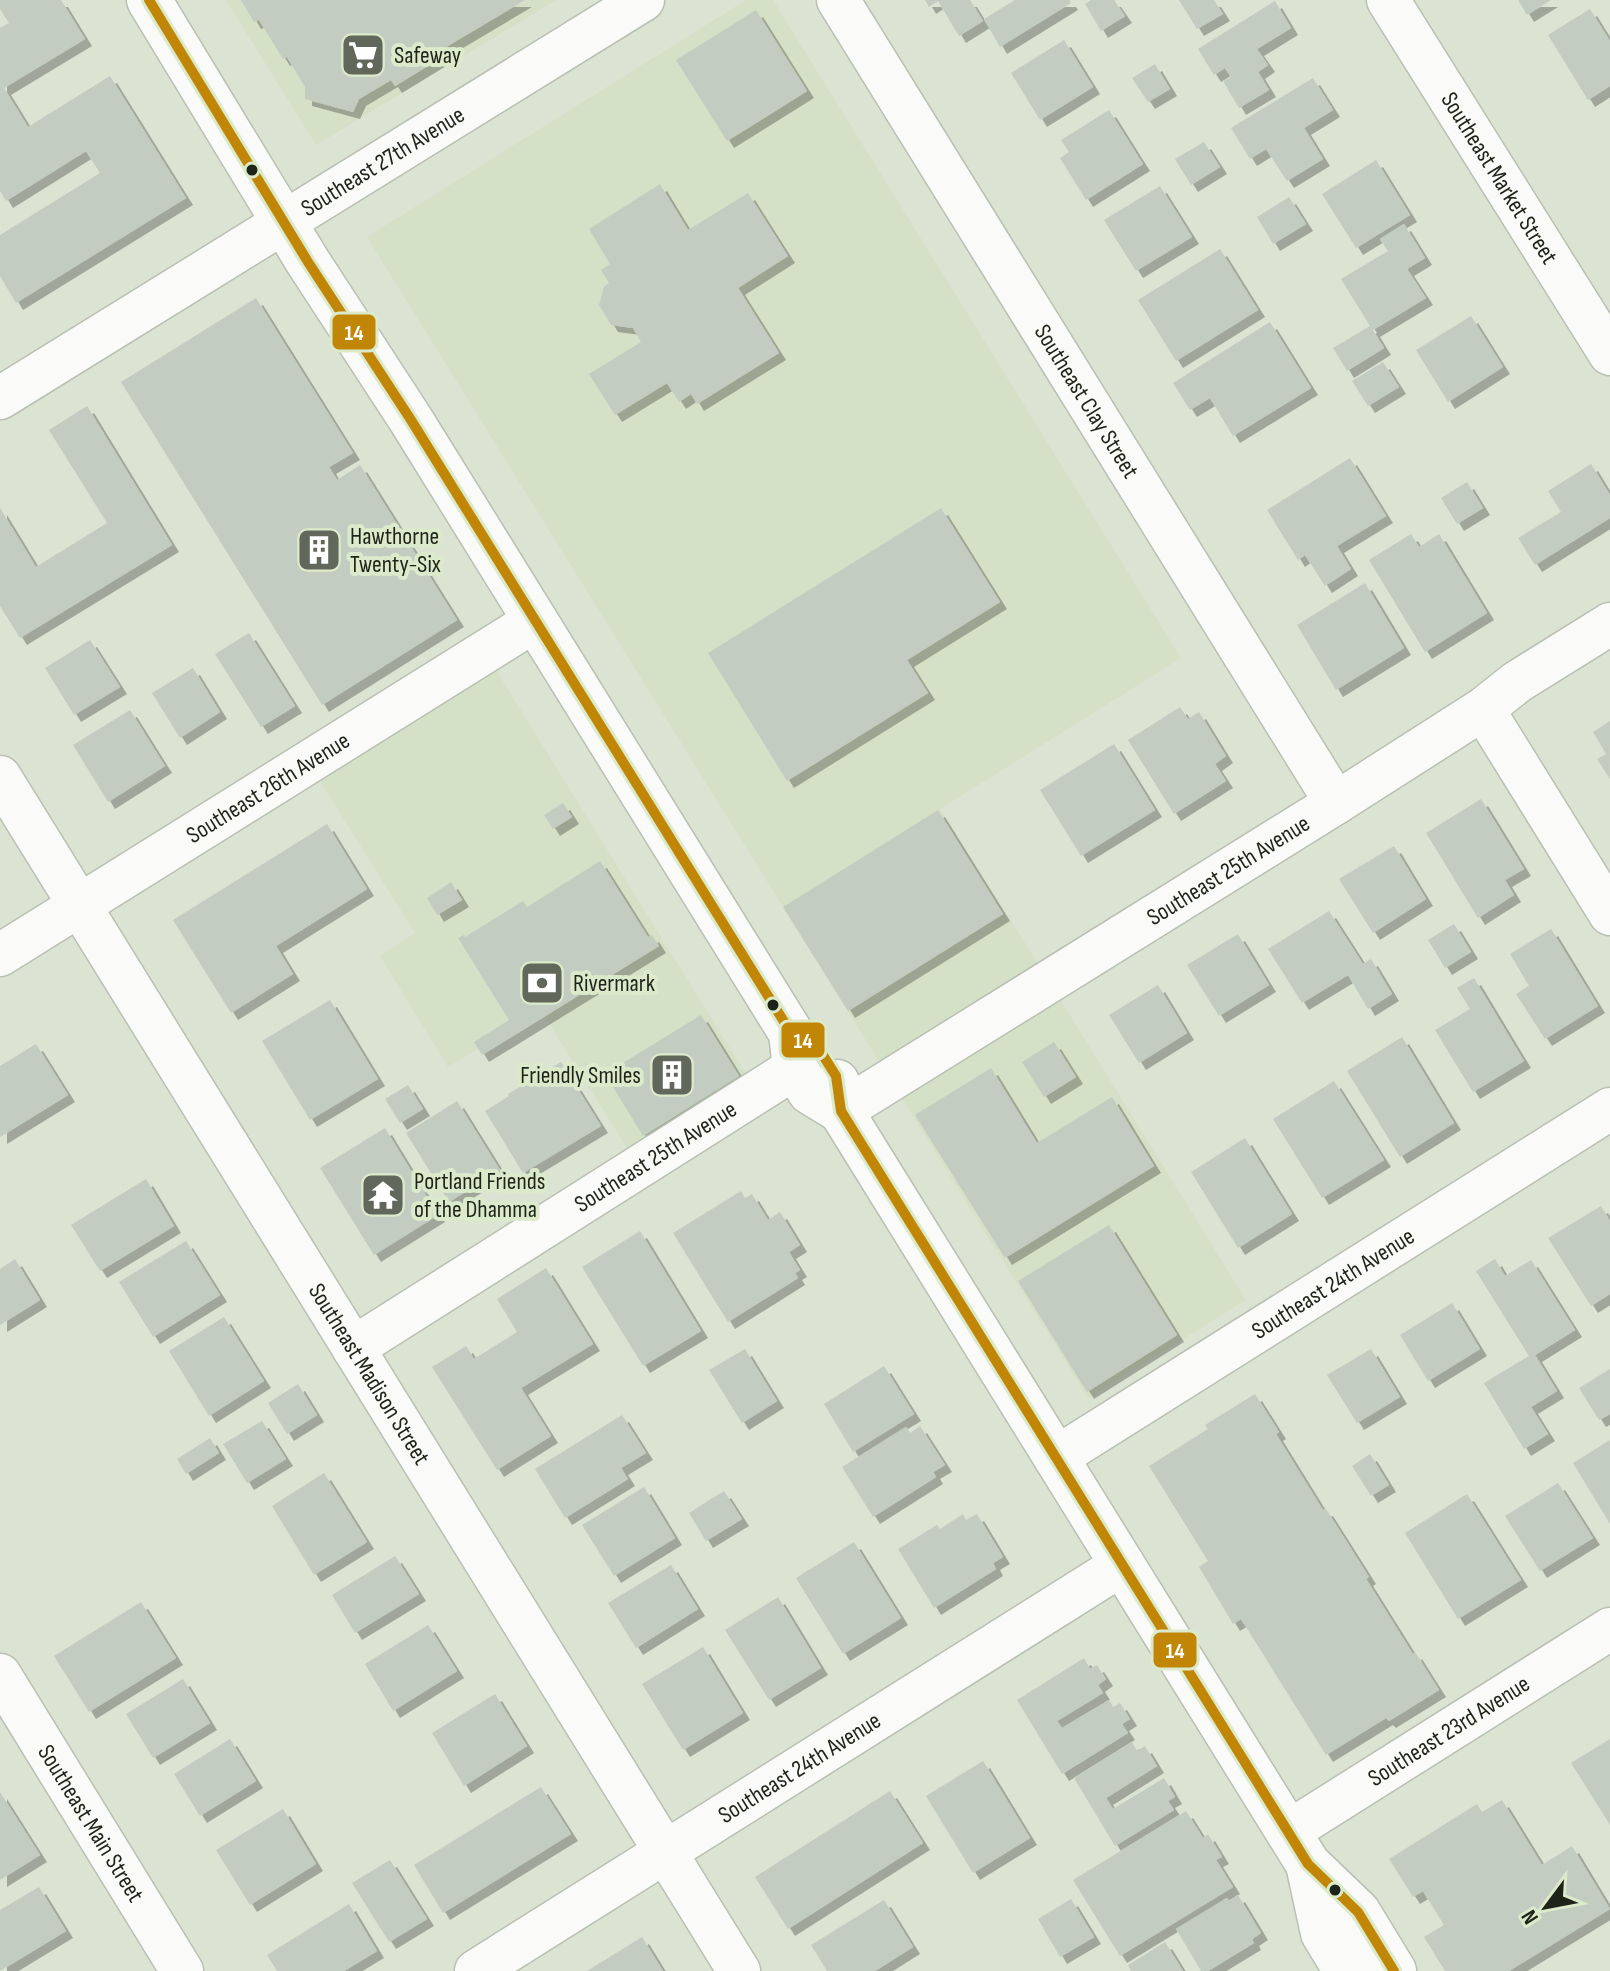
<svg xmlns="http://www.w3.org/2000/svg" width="1610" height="1971" font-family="'Sofia Sans Condensed',sans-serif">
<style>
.built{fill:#d4e1c6}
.building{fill:#c3ccc1;filter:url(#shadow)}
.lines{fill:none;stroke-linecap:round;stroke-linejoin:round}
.street-casing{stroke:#b9c0b3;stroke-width:45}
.secondary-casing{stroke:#b9c0b3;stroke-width:47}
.street{stroke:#fafbf8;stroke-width:42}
.secondary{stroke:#fafbf8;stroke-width:44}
.bus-1-casing{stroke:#dceacc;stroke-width:16}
.bus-1{stroke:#c18606;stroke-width:10}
.bus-dot{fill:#1f2419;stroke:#dceacc;stroke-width:3}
.labels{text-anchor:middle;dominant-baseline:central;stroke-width:8;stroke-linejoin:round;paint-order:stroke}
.poi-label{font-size:24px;fill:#1f2419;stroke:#dceacc;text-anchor:start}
.street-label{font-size:24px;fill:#1f2419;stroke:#dceacc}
.line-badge{stroke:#dceacc;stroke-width:3}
.badge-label{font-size:22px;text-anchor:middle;font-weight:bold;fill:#fff}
</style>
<defs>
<filter id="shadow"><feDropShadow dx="7" dy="7" stdDeviation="0" flood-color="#0004"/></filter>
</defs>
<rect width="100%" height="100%" fill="#dbe3d3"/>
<g class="built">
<path d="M 226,0 L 556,0 L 316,145 Z"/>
<path d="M 746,0 L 773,0 L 1181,658 L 940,809 L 1029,949 L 1246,1300 L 1088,1398 L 367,237 Z"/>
<path d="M 483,649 L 755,1089 L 637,1164 L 541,1011 L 448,1067 L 380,956 L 415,933 L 307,760 Z"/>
</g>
<g class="building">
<path d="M 0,0 L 61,0 L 85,39 L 4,88 L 28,127 L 110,76 L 186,198 L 16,303 L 0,276 L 0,235 L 100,173 L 86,151 L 6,201 L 0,191 L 0,28 L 9,23 L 0,9 Z"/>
<path d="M 241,0 L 525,0 L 446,47 L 449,53 L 395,86 L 391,80 L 359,99 L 353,112 L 305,99 L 305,87 L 287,57 L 283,59 L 259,20 L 254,22 Z"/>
<path d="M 925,0 L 970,0 L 983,21 L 959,36 L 938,1 L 929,7 Z"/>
<path d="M 1015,0 L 1069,0 L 1071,3 L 1000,47 L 984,19 Z"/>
<path d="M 1091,0 L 1114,0 L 1125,16 L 1101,31 L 1085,4 Z"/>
<path d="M 1179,0 L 1214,0 L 1223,14 L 1197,29 Z"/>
<path d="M 1518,0 L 1551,0 L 1527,15 Z"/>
<path d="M 1275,1 L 1291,28 L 1257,49 L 1268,65 L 1258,72 L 1269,90 L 1239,108 L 1223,81 L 1231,77 L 1225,68 L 1214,75 L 1198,49 Z"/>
<path d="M 1590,9 L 1610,41 L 1610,86 L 1588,100 L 1548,35 Z"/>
<path d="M 756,10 L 807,91 L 727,141 L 676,60 Z"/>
<path d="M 1064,40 L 1093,87 L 1040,120 L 1011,73 Z"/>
<path d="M 1155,64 L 1170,89 L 1148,102 L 1132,78 Z"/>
<path d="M 1313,78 L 1333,110 L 1304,128 L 1323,159 L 1287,181 L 1266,149 L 1250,159 L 1231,128 Z"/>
<path d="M 1109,110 L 1143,164 L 1086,200 L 1060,158 L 1069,152 L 1061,140 Z"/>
<path d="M 1204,142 L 1220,167 L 1191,185 L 1175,159 Z"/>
<path d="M 1376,160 L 1410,215 L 1356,248 L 1322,194 Z"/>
<path d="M 660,184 L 688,230 L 748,193 L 788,256 L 738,288 L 779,353 L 697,404 L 691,394 L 679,402 L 667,383 L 615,415 L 589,374 L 641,342 L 633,328 L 611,325 L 599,305 L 604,287 L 609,283 L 601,270 L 610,264 L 589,229 Z"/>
<path d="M 1160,186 L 1192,237 L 1136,271 L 1104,220 Z"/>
<path d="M 1289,197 L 1306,224 L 1273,244 L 1257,217 Z"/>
<path d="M 1404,224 L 1425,258 L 1407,269 L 1426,298 L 1373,330 L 1384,348 L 1347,371 L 1333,348 L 1370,326 L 1341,279 L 1388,251 L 1380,239 Z"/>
<path d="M 1220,249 L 1258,310 L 1176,361 L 1138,300 Z"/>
<path d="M 256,298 L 353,453 L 329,467 L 337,480 L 360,465 L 457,620 L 322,705 L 121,382 Z"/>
<path d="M 1471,316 L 1503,367 L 1448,402 L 1416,350 Z"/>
<path d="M 1270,322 L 1311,388 L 1233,436 L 1210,398 L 1190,410 L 1173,383 Z"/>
<path d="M 1383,362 L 1399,387 L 1368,406 L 1352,381 Z"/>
<path d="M 87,406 L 172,545 L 20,638 L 0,606 L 0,508 L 36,567 L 107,523 L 49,430 Z"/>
<path d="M 1350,458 L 1386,516 L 1337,546 L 1351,569 L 1325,586 L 1305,555 L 1298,560 L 1267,510 Z"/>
<path d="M 1591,464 L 1610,495 L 1610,518 L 1535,565 L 1518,538 L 1561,512 L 1548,491 Z"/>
<path d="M 1467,482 L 1483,508 L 1457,524 L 1441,498 Z"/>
<path d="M 941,508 L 1000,602 L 907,660 L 928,693 L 787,781 L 708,653 Z"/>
<path d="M 1411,534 L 1419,547 L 1439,534 L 1487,613 L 1425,652 L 1369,560 Z"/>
<path d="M 1365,583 L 1404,648 L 1336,690 L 1297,625 Z"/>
<path d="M 249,633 L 295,706 L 261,727 L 215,654 Z"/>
<path d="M 90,640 L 120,687 L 74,715 L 45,668 Z"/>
<path d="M 193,668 L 220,712 L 180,738 L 152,693 Z"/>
<path d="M 1180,707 L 1188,719 L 1199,712 L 1226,756 L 1215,764 L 1226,781 L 1174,814 L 1128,740 Z"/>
<path d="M 130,710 L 165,766 L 108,802 L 73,745 Z"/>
<path d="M 1610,721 L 1610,779 L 1597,759 L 1606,754 L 1593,732 Z"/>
<path d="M 1114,744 L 1155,810 L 1081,856 L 1040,790 Z"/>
<path d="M 1481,799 L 1524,869 L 1505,880 L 1514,895 L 1478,918 L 1426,833 Z"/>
<path d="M 563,803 L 572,817 L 553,829 L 544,815 Z"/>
<path d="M 938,810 L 1003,914 L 848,1011 L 783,907 Z"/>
<path d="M 327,824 L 367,889 L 276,946 L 293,974 L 231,1013 L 173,920 Z"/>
<path d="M 1394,846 L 1426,899 L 1373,933 L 1339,879 Z"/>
<path d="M 600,861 L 648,937 L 652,935 L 659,946 L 482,1055 L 474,1042 L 509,1020 L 458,938 L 464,935 L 465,937 L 523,901 L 527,907 Z"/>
<path d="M 451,882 L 462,900 L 437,915 L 427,898 Z"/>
<path d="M 1329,911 L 1363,964 L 1371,959 L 1392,994 L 1368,1009 L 1348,975 L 1302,1003 L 1268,949 Z"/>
<path d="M 1454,924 L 1471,952 L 1445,968 L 1428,940 Z"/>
<path d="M 1551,929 L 1598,1006 L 1545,1039 L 1516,994 L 1529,986 L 1510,954 Z"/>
<path d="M 1238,934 L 1269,985 L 1219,1016 L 1187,965 Z"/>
<path d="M 1474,978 L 1524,1061 L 1473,1092 L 1435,1030 L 1470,1009 L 1457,988 Z"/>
<path d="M 1158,985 L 1187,1033 L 1139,1063 L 1109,1015 Z"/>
<path d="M 330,1000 L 378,1079 L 310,1120 L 262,1041 Z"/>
<path d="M 701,1015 L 739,1076 L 643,1136 L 605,1074 Z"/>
<path d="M 1402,1037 L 1454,1123 L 1400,1157 L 1347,1071 Z"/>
<path d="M 1054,1042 L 1076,1077 L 1044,1097 L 1022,1062 Z"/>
<path d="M 36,1044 L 68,1095 L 0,1137 L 0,1066 Z"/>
<path d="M 561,1062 L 601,1126 L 523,1173 L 485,1111 L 509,1096 L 508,1094 Z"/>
<path d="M 991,1068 L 1037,1143 L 1112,1097 L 1154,1166 L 1005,1258 L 915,1115 Z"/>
<path d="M 1334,1081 L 1384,1160 L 1322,1198 L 1273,1119 Z"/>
<path d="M 408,1085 L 423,1109 L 400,1123 L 385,1099 Z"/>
<path d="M 457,1101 L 500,1170 L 449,1202 L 406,1133 Z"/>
<path d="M 385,1128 L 438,1215 L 374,1255 L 320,1168 Z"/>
<path d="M 1245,1138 L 1292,1214 L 1238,1248 L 1191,1172 Z"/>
<path d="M 146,1179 L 174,1226 L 100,1271 L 71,1225 Z"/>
<path d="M 741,1191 L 745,1198 L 752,1194 L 768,1220 L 780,1212 L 800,1245 L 789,1252 L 800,1270 L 795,1273 L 798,1278 L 728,1322 L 673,1233 Z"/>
<path d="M 1601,1206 L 1610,1221 L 1610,1294 L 1591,1306 L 1548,1238 Z"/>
<path d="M 1109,1225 L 1177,1335 L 1087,1392 L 1018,1281 Z"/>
<path d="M 640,1231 L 701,1331 L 643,1366 L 582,1267 Z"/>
<path d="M 186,1241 L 220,1295 L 153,1337 L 119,1282 Z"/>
<path d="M 15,1259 L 40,1300 L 0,1325 L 0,1269 Z"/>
<path d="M 1495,1259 L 1505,1276 L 1531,1260 L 1575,1330 L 1535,1355 L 1557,1391 L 1531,1407 L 1548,1434 L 1524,1449 L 1484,1383 L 1529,1356 L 1476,1271 Z"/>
<path d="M 546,1268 L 593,1344 L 521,1388 L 551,1436 L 497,1470 L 432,1367 L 466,1346 L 474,1359 L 517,1332 L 497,1299 Z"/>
<path d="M 1452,1303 L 1480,1349 L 1428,1381 L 1400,1335 Z"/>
<path d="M 224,1317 L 264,1381 L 209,1416 L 169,1351 Z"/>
<path d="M 745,1349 L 777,1401 L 742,1423 L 709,1370 Z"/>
<path d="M 1371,1349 L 1400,1397 L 1357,1423 L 1327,1375 Z"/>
<path d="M 884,1366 L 914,1414 L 853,1452 L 824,1404 Z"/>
<path d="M 1610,1369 L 1610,1414 L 1599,1420 L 1579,1388 Z"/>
<path d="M 298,1384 L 317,1415 L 287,1434 L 268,1403 Z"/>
<path d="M 1255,1394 L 1279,1432 L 1276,1434 L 1323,1510 L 1326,1509 L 1369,1577 L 1366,1579 L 1413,1654 L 1415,1652 L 1439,1690 L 1389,1721 L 1386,1718 L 1326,1755 L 1241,1619 L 1233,1624 L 1199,1567 L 1208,1561 L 1149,1466 L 1208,1429 L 1205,1425 Z"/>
<path d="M 622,1415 L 646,1453 L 621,1468 L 628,1479 L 565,1518 L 535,1469 Z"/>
<path d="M 262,1421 L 286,1459 L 247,1483 L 223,1444 Z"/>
<path d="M 920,1426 L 945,1465 L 933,1472 L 936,1477 L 873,1517 L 842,1467 L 906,1427 L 910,1433 Z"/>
<path d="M 210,1438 L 219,1453 L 186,1474 L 177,1459 Z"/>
<path d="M 1610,1440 L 1610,1524 L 1573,1463 Z"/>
<path d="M 1370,1454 L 1389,1485 L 1371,1496 L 1352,1466 Z"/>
<path d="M 324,1473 L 367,1542 L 314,1575 L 272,1506 Z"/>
<path d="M 1558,1483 L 1593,1538 L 1540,1571 L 1505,1516 Z"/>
<path d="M 644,1487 L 675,1538 L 614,1576 L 582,1525 Z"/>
<path d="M 724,1491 L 742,1519 L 706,1541 L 689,1513 Z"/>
<path d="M 1467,1494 L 1521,1580 L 1458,1619 L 1405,1533 Z"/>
<path d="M 963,1514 L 966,1520 L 977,1514 L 1003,1557 L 993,1563 L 996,1569 L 934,1608 L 898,1549 L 937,1525 L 940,1529 Z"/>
<path d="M 854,1542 L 901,1618 L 843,1654 L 796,1578 Z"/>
<path d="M 395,1556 L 419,1594 L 355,1633 L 332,1595 Z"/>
<path d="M 671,1565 L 698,1609 L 636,1648 L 608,1603 Z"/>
<path d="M 778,1597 L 821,1668 L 769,1700 L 725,1630 Z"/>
<path d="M 141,1602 L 176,1658 L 89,1712 L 54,1656 Z"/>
<path d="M 428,1625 L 457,1671 L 393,1711 L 365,1664 Z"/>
<path d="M 703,1647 L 743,1713 L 683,1750 L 642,1684 Z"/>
<path d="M 1084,1658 L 1090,1669 L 1097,1665 L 1106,1679 L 1098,1685 L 1103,1693 L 1057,1721 L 1062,1728 L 1109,1700 L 1113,1707 L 1120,1703 L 1130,1719 L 1122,1724 L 1128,1733 L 1062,1774 L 1017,1700 Z"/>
<path d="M 183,1679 L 210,1723 L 153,1758 L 126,1714 Z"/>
<path d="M 495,1694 L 527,1746 L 464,1786 L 432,1733 Z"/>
<path d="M 230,1739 L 256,1781 L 200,1816 L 174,1774 Z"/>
<path d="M 1610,1739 L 1610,1825 L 1571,1763 Z"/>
<path d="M 1132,1742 L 1137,1751 L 1145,1746 L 1157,1766 L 1106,1798 L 1113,1809 L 1164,1778 L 1175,1797 L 1168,1801 L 1174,1810 L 1115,1846 L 1074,1778 Z"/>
<path d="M 983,1761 L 1030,1838 L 973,1873 L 926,1796 Z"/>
<path d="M 541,1787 L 571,1834 L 443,1913 L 414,1865 Z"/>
<path d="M 890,1791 L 923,1843 L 788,1929 L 755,1877 Z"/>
<path d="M 0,1792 L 40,1855 L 0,1880 Z"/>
<path d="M 1502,1800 L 1542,1865 L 1572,1846 L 1610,1909 L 1509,1971 L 1445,1971 L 1424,1937 L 1444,1925 L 1423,1891 L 1413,1897 L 1389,1859 L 1477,1804 L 1482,1812 Z"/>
<path d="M 283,1809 L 316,1864 L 250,1905 L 216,1850 Z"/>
<path d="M 1186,1811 L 1203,1838 L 1208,1834 L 1222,1857 L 1216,1860 L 1233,1887 L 1120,1956 L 1073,1880 Z"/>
<path d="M 390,1860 L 427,1919 L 389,1942 L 352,1883 Z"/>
<path d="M 39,1887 L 66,1931 L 0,1971 L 0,1910 Z"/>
<path d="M 1238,1895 L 1261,1933 L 1252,1939 L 1254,1943 L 1208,1971 L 1201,1971 L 1176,1929 L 1227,1898 L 1229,1901 Z"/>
<path d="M 1071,1899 L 1094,1937 L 1060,1957 L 1038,1919 Z"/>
<path d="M 884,1900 L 913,1947 L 875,1971 L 827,1971 L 811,1945 Z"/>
<path d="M 349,1904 L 377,1951 L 344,1971 L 277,1971 L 267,1955 Z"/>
<path d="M 642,1937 L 663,1971 L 587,1971 Z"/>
<path d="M 1165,1942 L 1183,1971 L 1131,1971 L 1128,1965 Z"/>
</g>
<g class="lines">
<g class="street-casing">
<g id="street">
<path id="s1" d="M 838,0 L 1336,803"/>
<path id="s2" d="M 1388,0 L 1610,354"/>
<path id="s3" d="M 0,398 L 643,0"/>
<path d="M 1483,709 L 1610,914"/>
<path id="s4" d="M 0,777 L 739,1971"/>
<path id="s5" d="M 0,955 L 536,620"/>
<path id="s6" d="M 841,1111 L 1336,803 L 1483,709 L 1517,682 L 1610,624"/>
<path id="s7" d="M 353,1348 L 795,1068"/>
<path id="s8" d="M 1057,1457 L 1610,1109"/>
<path id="s9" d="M 0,1675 L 182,1971"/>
<path id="s10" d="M 1288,1832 L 1610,1629"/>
<path id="s11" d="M 476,1971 L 1123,1564"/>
</g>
</g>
<g class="secondary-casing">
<g id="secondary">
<path d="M 149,0 L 308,262 L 411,420 L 791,1033 L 795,1068 L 810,1092 L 841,1111"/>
<path d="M 837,1082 L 841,1111 L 1308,1864 L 1358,1912 L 1394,1971"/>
<path d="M 1308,1864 L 1323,1933 L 1346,1971"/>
</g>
</g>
<use href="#street" class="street"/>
<use href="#secondary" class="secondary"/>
<g class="bus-1-casing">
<path id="bus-1" d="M 149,0 L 308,262 L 411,420 L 791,1033 L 819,1049 L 836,1076 L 841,1111 L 1308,1864 L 1358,1912 L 1394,1971"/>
</g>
<use href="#bus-1" class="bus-1"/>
</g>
<defs>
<g id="supermarket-square" transform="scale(2.3)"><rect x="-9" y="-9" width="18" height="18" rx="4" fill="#61675a" stroke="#dceacc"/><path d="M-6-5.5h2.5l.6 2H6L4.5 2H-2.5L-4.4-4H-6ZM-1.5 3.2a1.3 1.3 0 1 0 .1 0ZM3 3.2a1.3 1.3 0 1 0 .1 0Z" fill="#fff"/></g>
<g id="building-square" transform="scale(2.3)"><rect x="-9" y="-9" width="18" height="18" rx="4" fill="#61675a" stroke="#dceacc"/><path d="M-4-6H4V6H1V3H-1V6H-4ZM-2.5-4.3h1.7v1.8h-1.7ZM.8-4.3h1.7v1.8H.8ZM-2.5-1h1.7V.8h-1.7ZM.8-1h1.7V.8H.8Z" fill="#fff"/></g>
<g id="bank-square" transform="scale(2.3)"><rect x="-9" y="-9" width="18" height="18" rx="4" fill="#61675a" stroke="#dceacc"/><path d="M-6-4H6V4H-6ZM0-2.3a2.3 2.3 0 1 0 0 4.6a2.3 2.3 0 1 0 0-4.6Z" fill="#fff"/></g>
<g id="temple-square" transform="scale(2.3)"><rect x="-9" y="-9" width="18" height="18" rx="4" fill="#61675a" stroke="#dceacc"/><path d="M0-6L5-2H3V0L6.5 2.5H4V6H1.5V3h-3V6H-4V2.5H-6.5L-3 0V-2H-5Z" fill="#fff"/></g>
</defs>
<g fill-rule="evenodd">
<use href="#supermarket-square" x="363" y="55"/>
<use href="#building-square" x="319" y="550"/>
<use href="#bank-square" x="542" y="983"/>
<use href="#building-square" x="672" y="1075"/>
<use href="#temple-square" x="383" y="1195"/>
</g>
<g class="bus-dot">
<circle cx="252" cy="170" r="7"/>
<circle cx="773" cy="1005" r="7"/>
<circle cx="1335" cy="1890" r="7"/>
</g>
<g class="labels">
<g class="poi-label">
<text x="394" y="55">Safeway</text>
<text x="350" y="536">Hawthorne<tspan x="350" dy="28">Twenty-Six</tspan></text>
<text x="573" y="983">Rivermark</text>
<text x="641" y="1075" text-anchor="end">Friendly Smiles</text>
<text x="414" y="1181">Portland Friends<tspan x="414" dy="28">of the Dhamma</tspan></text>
</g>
<g class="street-label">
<text stroke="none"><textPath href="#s3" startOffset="450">Southeast 27th Avenue</textPath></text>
<text stroke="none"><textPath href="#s2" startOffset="210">Southeast Market Street</textPath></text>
<text stroke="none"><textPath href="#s1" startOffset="472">Southeast Clay Street</textPath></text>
<text stroke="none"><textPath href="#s5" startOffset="316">Southeast 26th Avenue</textPath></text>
<text stroke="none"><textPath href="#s6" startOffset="456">Southeast 25th Avenue</textPath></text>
<text stroke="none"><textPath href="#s7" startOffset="358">Southeast 25th Avenue</textPath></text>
<text stroke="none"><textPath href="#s8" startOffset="326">Southeast 24th Avenue</textPath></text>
<text stroke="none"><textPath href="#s4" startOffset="702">Southeast Madison Street</textPath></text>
<text stroke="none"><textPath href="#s10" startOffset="190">Southeast 23rd Avenue</textPath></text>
<text stroke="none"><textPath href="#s11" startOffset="382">Southeast 24th Avenue</textPath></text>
<text stroke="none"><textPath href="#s9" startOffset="174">Southeast Main Street</textPath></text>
</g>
</g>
<g class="line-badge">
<rect x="331" y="313" width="46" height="38" rx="8" fill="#c18606"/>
<rect x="780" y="1021" width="46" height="38" rx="8" fill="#c18606"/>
<rect x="1152" y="1631" width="46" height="38" rx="8" fill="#c18606"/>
</g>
<g class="badge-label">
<text x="354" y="340">14</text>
<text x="803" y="1048">14</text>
<text x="1175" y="1658">14</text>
</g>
<g transform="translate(1546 1907) rotate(238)" stroke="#dceacc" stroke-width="6" paint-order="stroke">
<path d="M0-6L14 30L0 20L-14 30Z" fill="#1f2419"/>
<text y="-12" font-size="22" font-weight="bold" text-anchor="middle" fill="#1f2419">N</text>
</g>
</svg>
